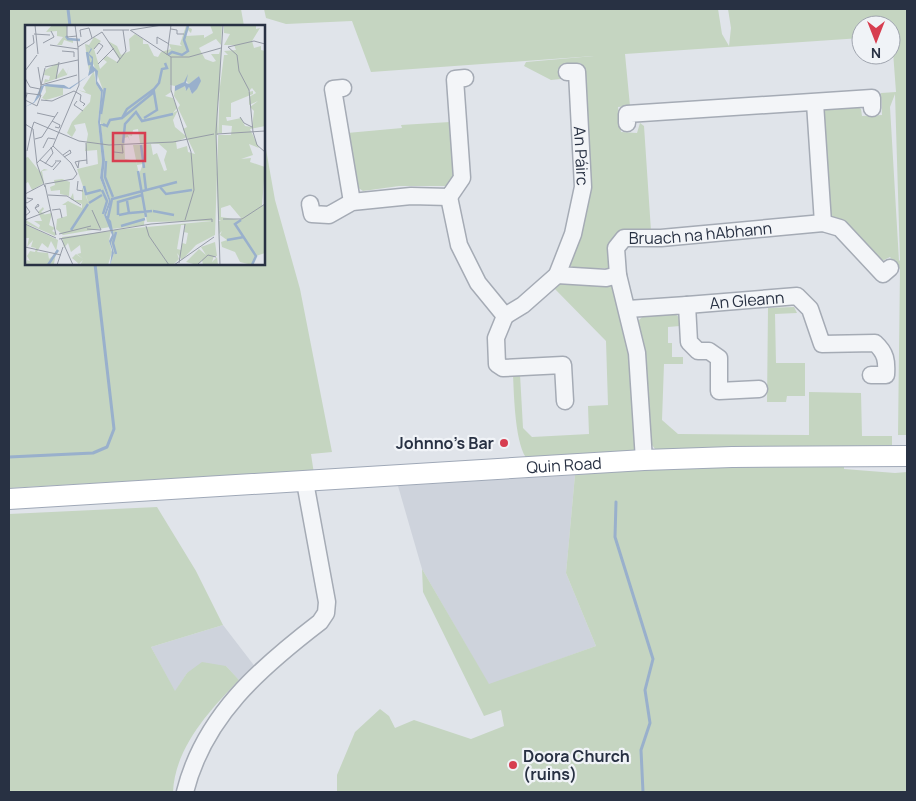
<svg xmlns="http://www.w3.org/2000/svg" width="916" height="801" font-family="Manrope,sans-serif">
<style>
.built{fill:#ced3dc}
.green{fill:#c5d5c1;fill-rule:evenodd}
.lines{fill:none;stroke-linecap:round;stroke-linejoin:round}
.stream{stroke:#99b0cc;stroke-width:3}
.minor-casing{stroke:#a5abb5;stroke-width:19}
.major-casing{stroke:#9fa8b7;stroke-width:22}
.minor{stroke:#f3f5f8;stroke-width:16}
.major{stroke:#fff;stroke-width:20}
.poi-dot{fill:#d73e50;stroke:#f0f3f7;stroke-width:2}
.labels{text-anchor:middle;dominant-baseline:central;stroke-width:4.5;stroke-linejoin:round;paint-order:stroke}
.street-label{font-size:16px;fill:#283143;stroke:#f0f3f7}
.poi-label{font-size:16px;font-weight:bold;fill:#283143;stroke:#f0f3f7;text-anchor:end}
.inset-river{fill:none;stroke:#99b0cc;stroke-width:2.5}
.inset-road{fill:none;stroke:#969ca7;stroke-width:1}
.view{fill:#d73e50;fill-opacity:0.15;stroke:#d73e50;stroke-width:2.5}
.inset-edge{fill:none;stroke:#283143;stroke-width:2.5}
</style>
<rect width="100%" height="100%" fill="#e0e4ea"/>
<g class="built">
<path d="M 575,475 L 566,573 L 596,646 L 489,685 L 422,569 L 398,486 Z"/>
<path d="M 223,625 L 256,668 L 239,680 L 226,666 L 187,673 L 175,692 L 151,647 Z"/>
</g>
<g class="green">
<path d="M 9,9 L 241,9 L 244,26 L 26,26 L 26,264 L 264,264 L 264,138 L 275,200 L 300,289 L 332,452 L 311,454 L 314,474 L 267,473 L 9,488 Z"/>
<path d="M 264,9 L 718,9 L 722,34 L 729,46 L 731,28 L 728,9 L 907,9 L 907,435 L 898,435 L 900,269 L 890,257 L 884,260 L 876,259 L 828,212 L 821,113 L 828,106 L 853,104 L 861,109 L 862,116 L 882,115 L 881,93 L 896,92 L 891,25 L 861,25 L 861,38 L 625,54 L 630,106 L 618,107 L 621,132 L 637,133 L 640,123 L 644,126 L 651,231 L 619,234 L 608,268 L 573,270 L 570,264 L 587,149 L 581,63 L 560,65 L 561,79 L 551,80 L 524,66 L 526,62 L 594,56 L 371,72 L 352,21 L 286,24 L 266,18 ZM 895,94 L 900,260 L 899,261 L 890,107 Z"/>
<path d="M 450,122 L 455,175 L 451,183 L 446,186 L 399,186 L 363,191 L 357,187 L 347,133 L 402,128 L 401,125 Z"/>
<path d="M 605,281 L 613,284 L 630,353 L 638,442 L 634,450 L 626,455 L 528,460 C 515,447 514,395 513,375 L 520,374 L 523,428 L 532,437 L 589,434 L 588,406 L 608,405 L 606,341 L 553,287 L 557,283 Z"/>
<path d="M 794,307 L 797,313 L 775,314 L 776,363 L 805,363 L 805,396 L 787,396 L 786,402 L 767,402 L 768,308 Z"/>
<path d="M 675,314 L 680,318 L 680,326 L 668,327 L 668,343 L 672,343 L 672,357 L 683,357 L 683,364 L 664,364 L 662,420 L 678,434 L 809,435 L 809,392 L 861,393 L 862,436 L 892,436 L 892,447 L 660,452 L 655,449 L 649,441 L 637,322 L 644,315 Z"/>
<path d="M 844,463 L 844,469 L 895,473 L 907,472 L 907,792 L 337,792 L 337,775 L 355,732 L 380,709 L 389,716 L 395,728 L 414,720 L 471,739 L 504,726 L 501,710 L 484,716 L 423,592 L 422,569 L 489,684 L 596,646 L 566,573 L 575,475 L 681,467 Z"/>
<path d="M 157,507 L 196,571 L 223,625 L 151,647 L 175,691 L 187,673 L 202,662 L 226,666 L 239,680 C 210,710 175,747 173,792 L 9,792 L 9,514 Z"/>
</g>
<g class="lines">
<g class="stream">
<path d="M 68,9 L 70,26"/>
<path d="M 9,457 L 93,453 L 107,447 L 114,429 L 95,264"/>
<path d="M 616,502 L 615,537 L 653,659 L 645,690 L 650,723 L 641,750 L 643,792"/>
</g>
<g class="minor-casing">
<g id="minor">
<path id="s1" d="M 567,72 L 577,72 L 583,187 L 573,234 L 557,275 L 606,278 L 618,275"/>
<path d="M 343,88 L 333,89 L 352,202"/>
<path d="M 815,103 L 823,223"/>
<path d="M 627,123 L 627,114 L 872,98 L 872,108"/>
<path d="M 449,197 L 459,245 L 478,283 L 505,316 L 523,305 L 557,275"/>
<path d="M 310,204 L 312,214 L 329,215 L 352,202 L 411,196 L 449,197 L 462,178 L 455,79 L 465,78"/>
<path id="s2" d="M 687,305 L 797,296 L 810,309 L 822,344 L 875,343 C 886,353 887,361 886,375 L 871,375"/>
<path d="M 628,309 L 687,305 L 689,342 L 698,351 L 709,351 L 719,358 L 719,391 L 759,389"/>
<path d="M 505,316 L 496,338 L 497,364 L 503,368 L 563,365 L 565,401"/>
<path id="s3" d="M 644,460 L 637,353 L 618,275 L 616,248 L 624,238 L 661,238 L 823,223 L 840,228 L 883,274 L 890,268"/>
<path d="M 185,792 C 204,716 260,668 320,622 L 326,613 L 327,602 L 305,482"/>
</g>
</g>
<g class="major-casing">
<g id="major">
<path id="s4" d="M 9,499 L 644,460 L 732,457 L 907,456"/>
</g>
</g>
<use href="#minor" class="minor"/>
<use href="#major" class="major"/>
</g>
<g class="poi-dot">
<circle cx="504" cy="443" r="5"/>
<circle cx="513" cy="765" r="5"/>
</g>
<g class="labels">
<g class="street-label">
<text stroke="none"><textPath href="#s1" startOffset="94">An Páirc</textPath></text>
<text stroke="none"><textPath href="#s3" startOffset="304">Bruach na hAbhann</textPath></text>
<text stroke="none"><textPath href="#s2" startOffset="60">An Gleann</textPath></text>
<text stroke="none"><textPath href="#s4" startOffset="556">Quin Road</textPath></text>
</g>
<g class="poi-label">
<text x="494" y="443">Johnno's Bar</text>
<text x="523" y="756" text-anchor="start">Doora Church<tspan x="523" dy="18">(ruins)</tspan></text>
</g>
</g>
<g transform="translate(25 25)">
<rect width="240" height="240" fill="#e0e4ea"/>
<path d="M 27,0 L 42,0 L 42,13 L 48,14 L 48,18 L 39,15 L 37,20 L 32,20 L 38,12 L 32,11 L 32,6 L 21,7 ZM 185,0 L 197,0 L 196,20 L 191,14 L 174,23 L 180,34 L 188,37 L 191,36 L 186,29 L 194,29 L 196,23 L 190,210 L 171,220 L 157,235 L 152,228 L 154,234 L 148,240 L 85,240 L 89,228 L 86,218 L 88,205 L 188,196 L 122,197 L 120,187 L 119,200 L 87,204 L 81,189 L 85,182 L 84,171 L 78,152 L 80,135 L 75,94 L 78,65 L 68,38 L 64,46 L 60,19 L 64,20 L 69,12 L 76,16 L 69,24 L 75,44 L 82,37 L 78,34 L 82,31 L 92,37 L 94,34 L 83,16 L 92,21 L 96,30 L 105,26 L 104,14 L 110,9 L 118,14 L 118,19 L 123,19 L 129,31 L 133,32 L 136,27 L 146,24 L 144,19 L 157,21 L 155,19 L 161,1 L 167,4 L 166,8 L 163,5 L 161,11 L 179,10 L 179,13 L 188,8 ZM 174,51 L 175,55 L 167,69 L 164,62 L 160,65 L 160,61 L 150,64 L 161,55 L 164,60 ZM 145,60 L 150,61 L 149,71 L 155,80 L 153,83 L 162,102 L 158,104 L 170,129 L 163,127 L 162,121 L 152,124 L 151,117 L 162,112 L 150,102 L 148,95 L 153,85 L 148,88 L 152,83 L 148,73 L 140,71 L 146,67 ZM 113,104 L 115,118 L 134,119 L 142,126 L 139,135 L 142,145 L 139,146 L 132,128 L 128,130 L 126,119 L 108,120 L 112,140 L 118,139 L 114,149 L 111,136 L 100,134 L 99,113 L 103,112 L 105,116 L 103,110 L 107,111 L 108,105 ZM 156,200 L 160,200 L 159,207 L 163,208 L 161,219 L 157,218 L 156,225 L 152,224 ZM 199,0 L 231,0 L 231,4 L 235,3 L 227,16 L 229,23 L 236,21 L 236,25 L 240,26 L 240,101 L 225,104 L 234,123 L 224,119 L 228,130 L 216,134 L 226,133 L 225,137 L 240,142 L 237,181 L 240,180 L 240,228 L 231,231 L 227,240 L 215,237 L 210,227 L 197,222 L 196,217 L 202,215 L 195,210 L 197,206 L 194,209 L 195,240 L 193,196 L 196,196 L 193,194 L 191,110 L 206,110 L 207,101 L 197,100 L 197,108 L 193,108 L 192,85 L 199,30 L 203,30 L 199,26 L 211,25 L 209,20 L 199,20 L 205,9 L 199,8 ZM 227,63 L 231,68 L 224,72 L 224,80 L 233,76 L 225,82 L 229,86 L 227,102 L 220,101 L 216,93 L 202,96 L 201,92 L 206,92 L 206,78 L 228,69 L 228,66 L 223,67 ZM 205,180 L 216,193 L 215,195 L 196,192 L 196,183 ZM 33,38 L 32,51 L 38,43 L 42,49 L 44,41 L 42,50 L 19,58 L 20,54 L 24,55 L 25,51 L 19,50 L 20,45 ZM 69,46 L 71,59 L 76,67 L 73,97 L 77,136 L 75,153 L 84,176 L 79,190 L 85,202 L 38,210 L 31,204 L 32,194 L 42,191 L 41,180 L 37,180 L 43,176 L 57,183 L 57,179 L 45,174 L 48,168 L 49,175 L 57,175 L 57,162 L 64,179 L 52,144 L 73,139 L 72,125 L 60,126 L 63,109 L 60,98 L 49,100 L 51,105 L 47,112 L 42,108 L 47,97 L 65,77 L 66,70 L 53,65 L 61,67 L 58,63 ZM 20,60 L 38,62 L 38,70 L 21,75 L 17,73 L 21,67 ZM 3,132 L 15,147 L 19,144 L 23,145 L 17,146 L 19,158 L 7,165 L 3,157 L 0,159 L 0,133 ZM 37,154 L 45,157 L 44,171 L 35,169 L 35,165 L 26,166 L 25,162 L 30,160 L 29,155 ZM 18,182 L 19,184 L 16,187 L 20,189 L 17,190 L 27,188 L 24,200 L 30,203 L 27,206 L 31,208 L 30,211 L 0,198 L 1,195 L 14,203 L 15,200 L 9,196 L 17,196 L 13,187 ZM 0,199 L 33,215 L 29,239 L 0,240 L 2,235 L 5,236 L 2,231 L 5,226 L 10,227 L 11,223 L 6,222 L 8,215 L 2,222 L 4,213 L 0,213 ZM 26,216 L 32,227 L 24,234 L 23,228 L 12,227 L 17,218 L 23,223 ZM 86,206 L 84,216 L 87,227 L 83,240 L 55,240 L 58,235 L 54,239 L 47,233 L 51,229 L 58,234 L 52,229 L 56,228 L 55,220 L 46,227 L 43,218 L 39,223 L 37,212 ZM 190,217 L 192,231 L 189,231 L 187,237 L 192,232 L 193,240 L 178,240 L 177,235 L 172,240 L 161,237 L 174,224 L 181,230 L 176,222 Z" fill="#c5d5c1" fill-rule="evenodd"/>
<path d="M 60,19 L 65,22 L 67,24 L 64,29 L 68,32 L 68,41 L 73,46 L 72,56 L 78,65 L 75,97 L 75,99 L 78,99 L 80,102 L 76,100 L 80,135 L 78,152 L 86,177 L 81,190 L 86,196 L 89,211 L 86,218 L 89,228 L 85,240 L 87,225 L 84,216 L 87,210 L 79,190 L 84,176 L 75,153 L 77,136 L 73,97 L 76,67 L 71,59 L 70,46 L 45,64 L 19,61 L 15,71 L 9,78 L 0,82 L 9,77 L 16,61 L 22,59 L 39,60 L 44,63 L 63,51 L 67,34 L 63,29 L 66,23 ZM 163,49 L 161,58 L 164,59 L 174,51 L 176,56 L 172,64 L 167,69 L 164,62 L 161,66 L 160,61 L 150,66 L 150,61 L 159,57 Z" fill="#99b0cc"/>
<path class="inset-river" d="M 41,11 L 43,14 L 55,15M 62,27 L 64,39 L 68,38M 143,30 L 147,27 L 157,30 L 163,26 L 159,15 L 163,1M 76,89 L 80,63M 97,93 L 129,67 L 132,85 L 119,93M 78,99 L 82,101 L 85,95 L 97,93 L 102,84 L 129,64 L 134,58 L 137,44 L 142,43 L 140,38M 98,118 L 100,99 L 111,87 L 117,96 L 148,89M 116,120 L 119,143M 81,136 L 80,152 L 88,172M 113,146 L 121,192M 119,148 L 121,165M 59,161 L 61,169 L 76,165M 135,162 L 141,169 L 167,165M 77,165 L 82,176 L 78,189M 64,178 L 77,170M 128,186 L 149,190M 105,188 L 127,186M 93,190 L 93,177 L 117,170M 94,190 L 104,188 L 102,176M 83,193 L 87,174 L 152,157M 216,195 L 210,199 L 231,231 L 227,240M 96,201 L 120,194M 46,205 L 63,179M 91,207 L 88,218 L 91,229M 202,215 L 219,212M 23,240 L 33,225"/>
<path class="inset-road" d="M 10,0 L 13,29M 42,0 L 42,12 L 52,11M 50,0 L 53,22M 146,4 L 152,5 L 152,9 L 159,9M 78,5 L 104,5M 105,5 L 146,32 L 164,32 L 196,23M 106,5 L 137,0M 77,7 L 95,34M 9,9 L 25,10M 56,12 L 55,5 L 64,3 L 67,13M 18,18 L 29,12 L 26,6M 132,19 L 132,12 L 144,19M 25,20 L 53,24M 203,22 L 212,30 L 214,46 L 224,65 L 228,107M 203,22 L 229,16 L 240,19M 0,24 L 9,18 L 8,10M 69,24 L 74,18 L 78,21 L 72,29M 37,26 L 49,27 L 49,32M 142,30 L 146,0M 146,32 L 146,65 L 166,127 L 169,165 L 160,195M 92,38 L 101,26 L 98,5M 73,39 L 89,23M 13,42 L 16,60 L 52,50M 20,42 L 53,35M 0,46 L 12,30M 0,53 L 5,62 L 15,64M 31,54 L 34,37M 0,68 L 16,70 L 12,81M 2,69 L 0,75 L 12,81M 14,69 L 20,43M 16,75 L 27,76 L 49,66 L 56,70 L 55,76 L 60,79 L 58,81M 52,76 L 49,80 L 58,86M 12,88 L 30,92M 215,92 L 219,98 L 227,102M 27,96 L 35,100 L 34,103 L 30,102M 0,99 L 8,104 L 12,139 L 20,162M 7,103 L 9,97 L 54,116 L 84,120 L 148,117 L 189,109M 228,107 L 232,120 L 240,127M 192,109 L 240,106M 10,114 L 17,112 L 33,87M 61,118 L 62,139M 18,123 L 23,113 L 30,114M 2,126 L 7,103M 89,127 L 98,128 L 97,120M 38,130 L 45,125 L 46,128 L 39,132M 15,135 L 27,142 L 31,137M 54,136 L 53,143 L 50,137 L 54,136 L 62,135M 12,138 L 28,121 L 54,60 L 53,22 L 77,7M 20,139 L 28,128 L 26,122M 28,145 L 36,136 L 30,136M 53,156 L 52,165 L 58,166M 20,159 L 48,154 L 52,149 L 46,138 L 28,121M 20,160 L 31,210M 0,169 L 19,159M 23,170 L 42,171 L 56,180M 0,177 L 2,178 L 8,174 L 2,173M 0,180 L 5,187 L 0,191M 10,183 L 13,179 L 14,181 L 10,183 L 14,188M 27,185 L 35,184 L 37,193M 198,194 L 217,194 L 240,179M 0,195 L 26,185M 0,199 L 31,213M 121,201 L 124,211 L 144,240M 62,204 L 76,205 L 67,185M 34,209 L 66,201M 36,213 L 48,240M 34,214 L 126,199 L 187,194 L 187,197M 0,222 L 36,230M 154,238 L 160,199M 32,240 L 38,222M 149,240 L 189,212M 172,240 L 183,230 L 191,232M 195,240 L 191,107 L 198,0"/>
<path class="view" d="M 88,108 L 120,108 L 120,136 L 88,136 Z"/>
<rect width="240" height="240" class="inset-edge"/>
</g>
<rect width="916" height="801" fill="none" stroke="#283143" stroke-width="20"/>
<g transform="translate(876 40) rotate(180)"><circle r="24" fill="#f0f3f7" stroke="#a0a5af"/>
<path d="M0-4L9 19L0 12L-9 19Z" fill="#d73e50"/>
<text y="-8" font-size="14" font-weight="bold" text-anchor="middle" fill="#283143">N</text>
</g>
</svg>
